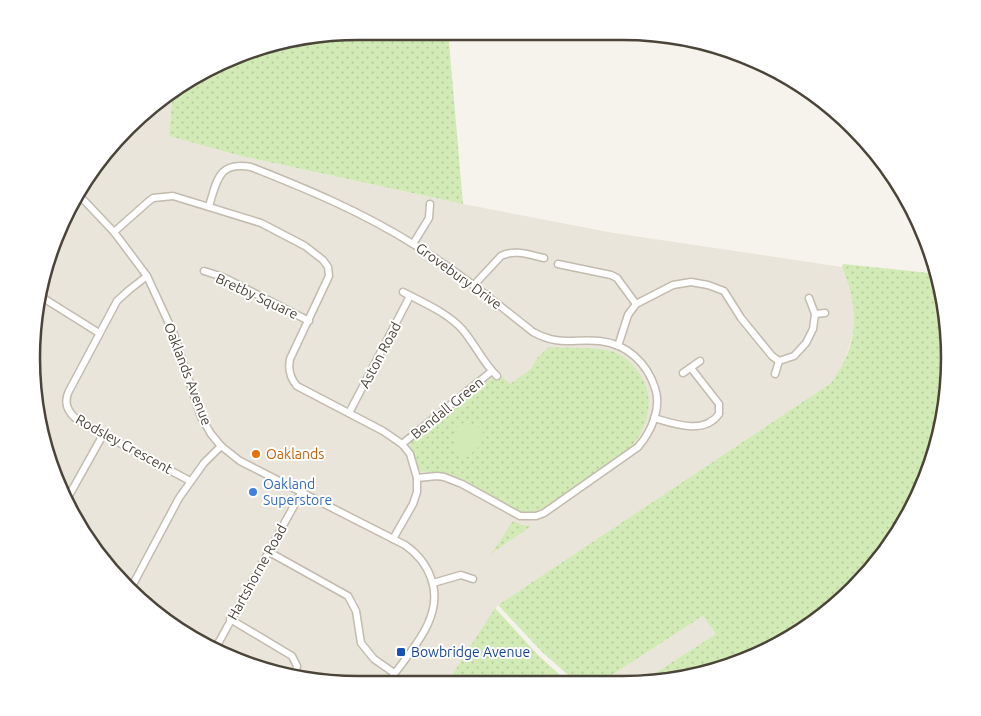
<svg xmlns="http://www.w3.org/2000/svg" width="981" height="716" font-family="Ubuntu,sans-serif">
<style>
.residential{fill:#eae5da}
.grass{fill:url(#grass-dots)}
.green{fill:#d2eab5}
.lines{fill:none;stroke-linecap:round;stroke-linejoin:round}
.street-casing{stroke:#c2bbae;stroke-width:9}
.street{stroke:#fff;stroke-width:6}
.food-dot{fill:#e8710a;stroke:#fff;stroke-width:2}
.shop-dot{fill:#3f7fe0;stroke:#fff;stroke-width:2}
.transit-dot{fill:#1a4fb4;stroke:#fff;stroke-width:2}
.labels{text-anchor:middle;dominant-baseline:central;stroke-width:4;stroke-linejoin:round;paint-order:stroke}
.street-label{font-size:14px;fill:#4b4439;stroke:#fff}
.food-label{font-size:14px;fill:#c56008;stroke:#fff;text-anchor:start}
.shop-label{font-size:14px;fill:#366cbe;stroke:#fff;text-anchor:start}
.transit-label{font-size:14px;fill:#164399;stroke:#fff;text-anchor:start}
.rim{fill:none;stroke:#4b4439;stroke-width:2.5}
</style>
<defs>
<pattern id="grass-dots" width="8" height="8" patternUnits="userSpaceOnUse" patternTransform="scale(1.25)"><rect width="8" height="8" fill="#d2eab5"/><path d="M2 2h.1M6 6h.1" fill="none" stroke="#b6ca9c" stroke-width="1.8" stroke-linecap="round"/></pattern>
</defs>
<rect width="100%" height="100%" fill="#f6f3ec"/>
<g class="residential">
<path d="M 173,89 L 169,136 L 237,155 L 463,204 L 614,233 L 842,267 L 850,286 L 855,314 L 854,330 L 843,366 L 831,383 L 498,605 L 447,683 L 336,684 L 273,674 L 213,651 L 143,604 L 99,557 L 56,483 L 34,400 L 34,315 L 65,214 L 112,143 Z"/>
<path d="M 703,616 L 716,634 L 641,682 L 601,682 Z"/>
</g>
<g class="grass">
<path d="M 358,31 L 448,31 L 463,204 L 237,155 L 169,136 L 173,89 L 177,86 L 273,42 Z"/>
<path d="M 843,264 L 939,274 L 949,336 L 947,400 L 932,463 L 906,521 L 869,573 L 822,617 L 748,660 L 666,682 L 641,682 L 716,634 L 703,616 L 601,682 L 576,682 L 542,652 L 498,605 L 831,383 C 859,344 860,310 842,267 Z"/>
<path d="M 549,347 C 570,349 591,346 611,351 C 620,353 630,361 636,369 C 656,393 651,422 632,446 L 547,507 L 532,512 L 521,512 L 463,479 L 444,473 L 420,471 L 411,450 L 410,442 L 487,381 L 501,376 L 510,384 L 531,369 L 538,357 Z"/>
<path d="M 513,521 L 522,525 L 531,526 L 492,553 Z"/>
<path d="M 495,608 L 538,655 L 550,666 L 539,683 L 447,683 Z"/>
</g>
<g class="green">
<path d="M 461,423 L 476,425 L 483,433 L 481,445 L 467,457 L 458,456 L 454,452 L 456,428 Z"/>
<path d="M 550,666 L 569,683 L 539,683 Z"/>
</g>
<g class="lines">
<g class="street-casing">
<g id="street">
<path d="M 133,126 L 134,124"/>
<path d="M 78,194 L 114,232 L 147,276 L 173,332 L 201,417 L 211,434 L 221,446 L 240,461 L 405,545 C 418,554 426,564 431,578 C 446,618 408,653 387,684"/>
<path d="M 209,206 C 217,181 218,161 251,167 C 307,189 362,212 413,244 C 456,270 494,301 533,332 C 561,347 573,338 600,341 C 627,344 647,363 655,388 C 662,408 651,432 638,447 L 544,513 L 536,516 L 520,516 L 462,484 L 444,477 L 437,476 L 417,478"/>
<path d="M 114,232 L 149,201 L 153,198 L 173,196 L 261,223 L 305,246 L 323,260 L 328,267 L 329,276 L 290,359 C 288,369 290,378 297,386 L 383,431 L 402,444 L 410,454 L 417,478 L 417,492 L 413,504 L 393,539"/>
<path d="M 413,244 L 429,218 L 430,204"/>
<path d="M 558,264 L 611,275 L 617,278 L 636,304"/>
<path d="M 204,271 L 223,277 L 309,321"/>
<path d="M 147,276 L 129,290 L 117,301 L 69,391 C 63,403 68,413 79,421 L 190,481"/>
<path d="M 474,285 L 501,256 C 514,249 530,255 544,258"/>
<path d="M 403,292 C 424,303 446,312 462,329 C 475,344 483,363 497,376"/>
<path d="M 40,296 L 99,333"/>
<path d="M 815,314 L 825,313"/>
<path d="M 618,346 L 628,315 L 636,304 L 673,285 L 691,282 L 708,285 L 724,291 L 741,318 L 772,356 L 779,361 L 794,356 L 806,343 L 813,329 L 815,314 L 809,298"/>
<path d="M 683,373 L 700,361"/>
<path d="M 775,374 L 779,361"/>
<path d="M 349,413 L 410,296"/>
<path d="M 654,418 C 674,424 704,435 719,414 L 719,404 L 691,368"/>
<path d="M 402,444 L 492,371"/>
<path d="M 66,501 L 104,433"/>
<path d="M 269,552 L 348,596 L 356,611 L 361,643 L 374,659 L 394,673"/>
<path d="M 433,583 L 461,575 L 473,579"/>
<path d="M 130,590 L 179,498 L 204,463 L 221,446"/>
<path d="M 230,619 L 292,656 L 297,666 L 295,677"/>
<path d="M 214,651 L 301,493"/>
</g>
</g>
<use href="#street" class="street"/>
</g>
<circle class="food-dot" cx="256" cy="454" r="5"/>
<circle class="shop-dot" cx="253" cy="492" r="5"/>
<rect class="transit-dot" x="396" y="647" width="10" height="10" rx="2.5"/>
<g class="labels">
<g class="street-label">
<text transform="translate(459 276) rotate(36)">Grovebury Drive</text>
<text transform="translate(257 296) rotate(25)">Bretby Square</text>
<text transform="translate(380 355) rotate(-62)">Aston Road</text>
<text transform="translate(188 374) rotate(69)">Oaklands Avenue</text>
<text transform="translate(447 408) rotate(-39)">Bendall Green</text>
<text transform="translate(124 444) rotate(29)">Rodsley Crescent</text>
<text transform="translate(257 572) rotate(-61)">Hartshorne Road</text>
</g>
<g class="food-label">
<text x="266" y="454">Oaklands</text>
</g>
<g class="shop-label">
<text x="263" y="484">Oakland<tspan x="263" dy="16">Superstore</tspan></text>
</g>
<g class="transit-label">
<text x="411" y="652">Bowbridge Avenue</text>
</g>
</g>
<path d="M0 0H981V716H0ZM358 40H623A318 318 0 0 1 941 358V358A318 318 0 0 1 623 676H358A318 318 0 0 1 40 358V358A318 318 0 0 1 358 40Z" fill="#fff" fill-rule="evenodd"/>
<path class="rim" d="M358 40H623A318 318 0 0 1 941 358V358A318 318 0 0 1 623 676H358A318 318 0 0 1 40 358V358A318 318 0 0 1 358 40Z"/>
</svg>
